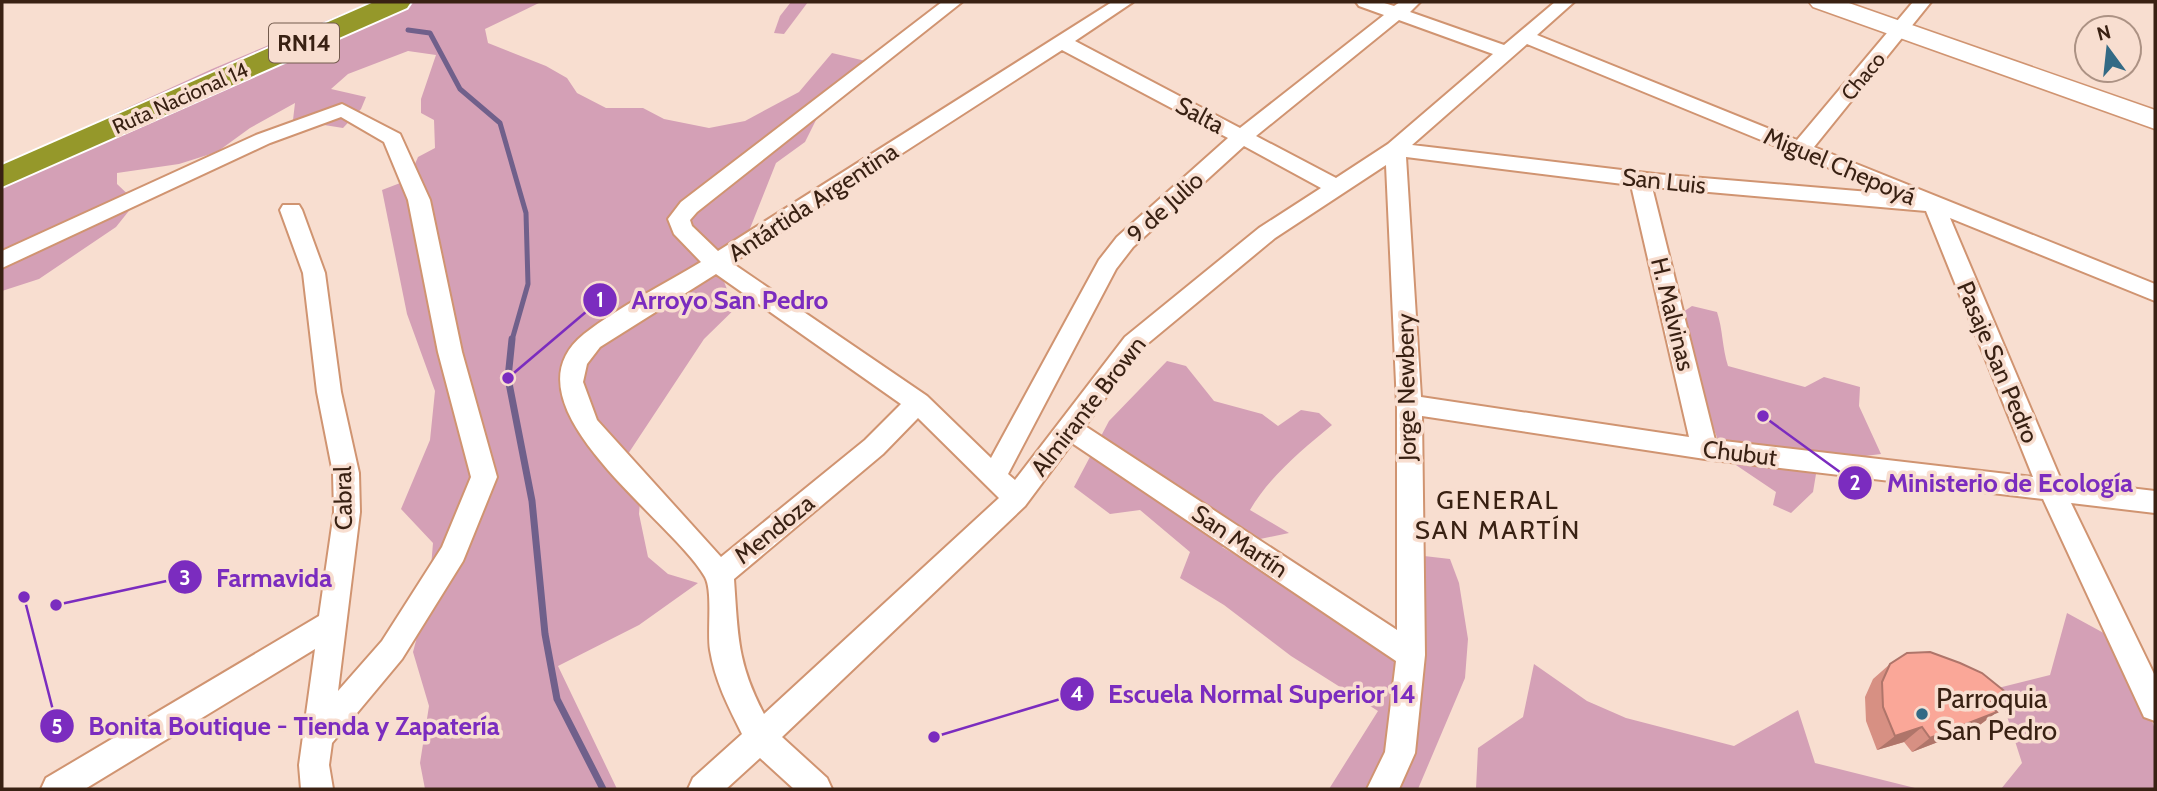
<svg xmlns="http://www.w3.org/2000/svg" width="2157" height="791" font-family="Cabin,sans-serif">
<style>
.green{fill:#d4a0b6}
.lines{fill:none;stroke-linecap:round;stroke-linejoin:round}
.stream-far1{stroke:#70608b;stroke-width:5}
.stream{stroke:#70608b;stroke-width:7}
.street-casing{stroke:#d09471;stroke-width:4}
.secondary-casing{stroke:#d09471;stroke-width:3}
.highway-casing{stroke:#fff;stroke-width:4}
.street{fill:#fff;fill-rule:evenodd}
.secondary{fill:#fff;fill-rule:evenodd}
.highway{fill:#95982a;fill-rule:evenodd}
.wall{fill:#d79083}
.shaded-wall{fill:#af756a}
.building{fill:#faa798;stroke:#af756a;stroke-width:2}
.poi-dot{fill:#336a85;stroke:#f8ded0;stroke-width:2.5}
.labels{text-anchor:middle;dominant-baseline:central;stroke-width:7;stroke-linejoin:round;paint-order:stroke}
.far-street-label{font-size:21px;fill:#392113;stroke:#f8ded0}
.shield{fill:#f8ded0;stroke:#725a4c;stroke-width:2}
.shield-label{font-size:23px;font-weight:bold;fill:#392113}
.street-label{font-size:24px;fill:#392113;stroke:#f8ded0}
.neighbourhood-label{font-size:26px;letter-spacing:2px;fill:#392113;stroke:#f8ded0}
.near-poi-label{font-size:28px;fill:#392113;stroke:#f8ded0;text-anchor:start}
.leader{fill:none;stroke:#7b2cbf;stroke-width:2.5}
.callout-dot{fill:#7b2cbf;stroke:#f8ded0;stroke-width:2.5}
.mark-label{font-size:21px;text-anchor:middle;font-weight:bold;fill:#fff}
.callout-label{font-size:26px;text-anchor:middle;font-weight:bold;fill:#7b2cbf;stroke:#f8ded0;stroke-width:7;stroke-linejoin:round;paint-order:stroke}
</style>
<rect width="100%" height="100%" fill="#f8ded0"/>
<g class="green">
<path d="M 371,2 L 541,2 L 485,29 L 488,43 L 546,66 L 567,78 L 577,93 L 606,108 L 643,108 L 664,119 L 709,128 L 745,121 L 799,92 L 832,53 L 874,63 L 855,89 L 818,116 L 805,142 L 776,163 L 745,241 L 717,263 L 728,292 L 747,297 L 704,339 L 628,454 L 642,476 L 639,514 L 648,557 L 668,574 L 698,583 L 639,625 L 558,666 L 617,789 L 425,789 L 420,763 L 429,706 L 413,652 L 429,591 L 433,543 L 401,509 L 430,440 L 435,391 L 407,314 L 382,190 L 408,180 L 418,157 L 435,148 L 434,120 L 421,113 L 421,99 L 436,55 L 408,51 L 348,74 L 331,89 L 366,97 L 361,109 L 343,128 L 293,120 L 295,103 L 250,128 L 217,152 L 179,164 L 117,173 L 117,184 L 136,202 L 116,227 L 39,279 L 2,291 L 2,165 L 212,69 Z"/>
<path d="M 791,2 L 808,2 L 784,34 L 774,33 L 780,16 Z"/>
<path d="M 1692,306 L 1717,312 C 1723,330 1722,347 1728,366 L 1805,387 L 1824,377 L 1860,387 L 1859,406 L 1881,454 L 1818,462 L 1813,492 L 1791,513 L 1773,505 L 1776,492 L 1724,457 L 1711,421 L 1692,388 L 1677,316 Z"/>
<path d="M 1167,361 L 1186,366 L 1214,401 L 1262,414 L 1278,426 L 1301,410 L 1319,413 L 1332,425 C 1302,450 1270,476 1250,510 L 1289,533 L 1222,547 L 1318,603 L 1400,659 L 1424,556 L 1450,559 L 1459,583 L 1468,639 L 1465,678 L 1418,789 L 1329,789 L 1378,711 L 1291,656 L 1224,605 L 1180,578 L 1190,552 L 1140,510 L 1110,514 L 1074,487 L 1109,421 Z"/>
<path d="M 2067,613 L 2122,643 L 2155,729 L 2155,789 L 2001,789 L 2022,763 L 1998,688 L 2050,675 Z"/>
<path d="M 1534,664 L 1587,701 L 1626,718 L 1734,746 L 1798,710 L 1815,763 L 1919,789 L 1476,789 L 1478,748 L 1523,717 Z"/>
</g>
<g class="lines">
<path class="stream-far1" d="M 408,30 L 430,33 L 460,89 L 500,123 L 526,213 L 528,284 L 512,340"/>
<path class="stream" d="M 512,339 L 508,378 L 532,501 L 545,634 L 557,699 L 603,789"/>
<g class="street-casing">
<g id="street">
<path d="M 942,2 L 962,2 L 697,212 L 690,220 L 692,226 L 718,251 L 1112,2 L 1133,2 L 1075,41 L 1240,128 L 1384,15 L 1359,6 L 1356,2 L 1381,2 L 1394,6 L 1400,2 L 1420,2 L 1410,12 L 1504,45 L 1555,2 L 1574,2 L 1537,35 L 1797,140 L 1913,2 L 1931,2 L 1814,147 L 2155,284 L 2155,301 L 1950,218 L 2061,480 L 2155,491 L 2155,513 L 2071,503 L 2155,676 L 2155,721 L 2144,717 L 2043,499 L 1705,459 L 1422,416 L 1425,655 L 1415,753 L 1399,789 L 1367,789 L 1385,752 L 1396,661 L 1072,443 L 1025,506 L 782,737 L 827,778 L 832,789 L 794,789 L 760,758 L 726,789 L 688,789 L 693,778 L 742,734 C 728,706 715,681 710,650 C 707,632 713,591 705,577 C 673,520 497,404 584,334 C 620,306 663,285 701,262 L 674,234 L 668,219 L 681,202 ZM 1399,20 L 1493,54 L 1388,144 L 1336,178 L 1256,136 ZM 1527,44 L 1893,194 L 1655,174 L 1412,145 ZM 1062,50 L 1228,138 L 1117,237 L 1099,260 L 991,458 L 927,396 L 732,263 ZM 1244,146 L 1321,188 L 1259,228 L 1125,337 L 1015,480 L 1008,474 L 1116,269 L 1133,247 ZM 1406,157 L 1631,185 L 1689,437 L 1421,397 ZM 1386,165 L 1397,405 L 1397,630 L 1085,426 L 1141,349 L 1275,238 ZM 1652,187 L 1926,211 L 2033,477 L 1715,440 ZM 716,274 L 901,404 L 865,440 L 721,557 L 597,420 L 583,382 L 587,364 L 600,347 ZM 918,418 L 999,498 L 764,714 C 737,663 738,635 734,579 L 883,454 Z"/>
<path d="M 342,104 L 400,134 L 430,200 L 462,352 L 497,477 L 463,561 L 402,659 L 332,743 L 329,765 L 333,789 L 301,789 L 299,765 L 315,649 L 85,789 L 41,789 L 46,778 L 319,616 L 334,512 L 333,473 L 317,392 L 303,273 L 280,210 L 283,205 L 299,205 L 302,210 L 325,273 L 341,392 L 359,473 L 360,512 L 338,691 L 382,641 L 442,547 L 471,477 L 438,352 L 408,200 L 384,142 L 341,117 L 270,143 L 2,268 L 2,251 L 256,135 Z"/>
</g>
</g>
<g class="secondary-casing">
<path id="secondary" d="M 1809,2 L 1846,2 L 2155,110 L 2155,129 L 1813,7 Z"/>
</g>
<g class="highway-casing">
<path id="highway" d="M 374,2 L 411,2 L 407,8 L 2,187 L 2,165 Z"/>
</g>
<use href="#street" class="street"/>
<use href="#secondary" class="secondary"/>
<use href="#highway" class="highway"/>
</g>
<path class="wall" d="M 1890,664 L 1997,712 L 1977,727 L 1912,752 L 1904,742 L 1877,750 L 1866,721 L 1865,697 L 1873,679 Z"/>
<g class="shaded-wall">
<path d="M 2008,694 L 1989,709 L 1988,703 Z"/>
<path d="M 1997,712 L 1977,727 L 1912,752 L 1930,738 Z"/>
<path d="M 1922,727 L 1904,742 L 1877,750 L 1895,736 Z"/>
</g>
<path class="building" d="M 1930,652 L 1960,663 L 1982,673 L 2008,694 L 1988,703 L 1997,712 L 1930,738 L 1922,727 L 1895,736 L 1883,707 L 1882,682 L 1890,664 L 1907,653 Z"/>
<circle class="poi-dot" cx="1922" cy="714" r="7"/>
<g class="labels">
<g class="far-street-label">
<text transform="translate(1863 76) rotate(-50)">Chaco</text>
<text transform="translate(180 98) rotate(-24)">Ruta Nacional 14</text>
</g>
<rect class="shield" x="269" y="23.5" width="70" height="39" rx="5"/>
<g class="shield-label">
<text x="304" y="43">RN14</text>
</g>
<g class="street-label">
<text transform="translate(1200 115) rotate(28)">Salta</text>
<text transform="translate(1840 166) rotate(23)">Miguel Chepoyá</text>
<text transform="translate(1664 181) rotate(6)">San Luis</text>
<text transform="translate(813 202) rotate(-33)">Antártida Argentina</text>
<text transform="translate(1165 207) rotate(-42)">9 de Julio</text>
<text transform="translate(1673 314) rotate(76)">H. Malvinas</text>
<text transform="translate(1998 362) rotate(67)">Pasaje San Pedro</text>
<text transform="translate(1406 387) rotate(-91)">Jorge Newbery</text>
<text transform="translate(1088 406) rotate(-52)">Almirante Brown</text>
<text transform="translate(1740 453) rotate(7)">Chubut</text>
<text transform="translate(343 498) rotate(-91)">Cabral</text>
<text transform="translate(774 529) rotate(-39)">Mendoza</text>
<text transform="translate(1240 541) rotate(34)">San Martín</text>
</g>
<g class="neighbourhood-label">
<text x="1498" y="500">GENERAL<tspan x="1498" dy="30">SAN MARTÍN</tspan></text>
</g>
<g class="near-poi-label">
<text x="1936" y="698">Parroquia<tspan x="1936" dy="32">San Pedro</tspan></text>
</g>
</g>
<path class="leader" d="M508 378L600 300M1763 416L1855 483M56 605L185 577M934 737L1077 694M24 597L57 726"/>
<g class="callout-dot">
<circle cx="508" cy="378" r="7"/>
<circle cx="1763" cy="416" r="7"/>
<circle cx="56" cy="605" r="7"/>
<circle cx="934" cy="737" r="7"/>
<circle cx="24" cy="597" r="7"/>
<circle cx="600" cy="300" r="18"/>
<circle cx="1855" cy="483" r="18"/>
<circle cx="185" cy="577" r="18"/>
<circle cx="1077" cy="694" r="18"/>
<circle cx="57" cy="726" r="18"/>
</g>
<g class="mark-label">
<text x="600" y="307">1</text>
<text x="1855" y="490">2</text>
<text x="185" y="585">3</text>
<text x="1077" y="701">4</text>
<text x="57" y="734">5</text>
</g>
<g class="callout-label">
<text x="730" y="309">Arroyo San Pedro</text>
<text x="2010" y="492">Ministerio de Ecología</text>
<text x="274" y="587">Farmavida</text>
<text x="1262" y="703">Escuela Normal Superior 14</text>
<text x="294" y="735">Bonita Boutique - Tienda y Zapatería</text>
</g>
<rect width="2157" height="791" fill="none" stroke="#392113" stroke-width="7"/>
<g transform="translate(2108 49) rotate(345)"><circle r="33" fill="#f8ded0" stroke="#ac9284" stroke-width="2"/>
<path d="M0-5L12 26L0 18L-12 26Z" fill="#336a85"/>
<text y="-10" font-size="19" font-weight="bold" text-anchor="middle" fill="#392113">N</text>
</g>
</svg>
